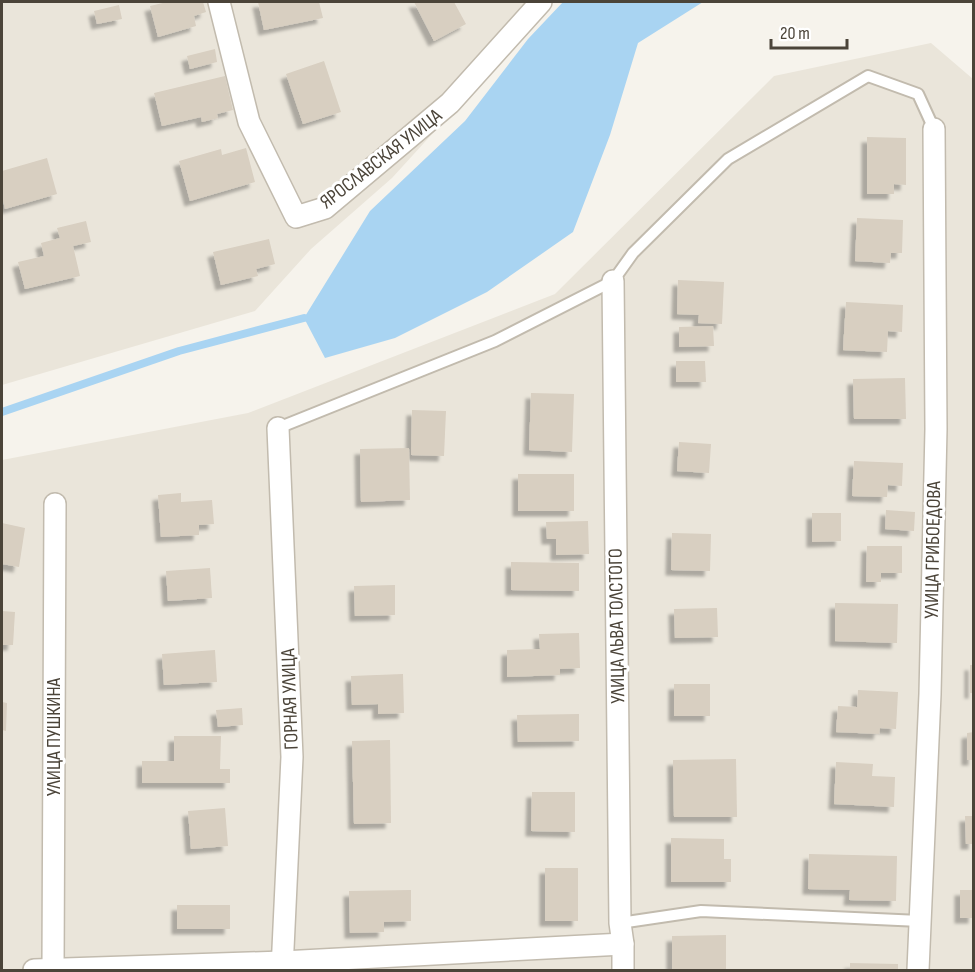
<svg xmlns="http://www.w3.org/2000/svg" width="975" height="972" font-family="'Sofia Sans Condensed',sans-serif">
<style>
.residential{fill:#eae5da}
.water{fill:#a9d4f2}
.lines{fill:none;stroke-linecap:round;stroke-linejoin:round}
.stream{stroke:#a9d4f2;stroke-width:8}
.building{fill:#d8cfc1;filter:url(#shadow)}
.lane-casing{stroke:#c2bbae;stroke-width:14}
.street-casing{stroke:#c2bbae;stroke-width:24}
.lane{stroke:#fff;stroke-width:10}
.street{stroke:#fff;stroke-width:21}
.labels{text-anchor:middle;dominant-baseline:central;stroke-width:6;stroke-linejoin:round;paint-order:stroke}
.street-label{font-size:20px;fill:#4b4439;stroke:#fff}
</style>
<defs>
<filter id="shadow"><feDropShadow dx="-5.5" dy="5.5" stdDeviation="1.5" flood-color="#0004"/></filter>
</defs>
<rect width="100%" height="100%" fill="#f6f3ec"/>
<g class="residential">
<path d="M 2,2 L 550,2 L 507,52 L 392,178 L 311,249 L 255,311 L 2,385 Z"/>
<path d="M 931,43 L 973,79 L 973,970 L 2,970 L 2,460 L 248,413 L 555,294 L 774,76 Z"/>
</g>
<path class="water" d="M 563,2 L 703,2 L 638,43 L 610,135 L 573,232 L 487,292 L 395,338 L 325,358 L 304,318 L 370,211 L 465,121 L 528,39 Z"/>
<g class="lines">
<path class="stream" d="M 2,412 L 179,351 L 304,318"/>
</g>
<g class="building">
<path d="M 167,2 L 203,2 L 206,12 L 194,16 L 196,26 L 158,37 L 150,6 Z"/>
<path d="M 258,2 L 319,2 L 323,18 L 264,30 Z"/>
<path d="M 414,2 L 454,2 L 466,24 L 434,41 Z"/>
<path d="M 119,5 L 122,19 L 97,24 L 94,11 Z"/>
<path d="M 215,49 L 217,62 L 190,69 L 187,56 Z"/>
<path d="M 324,61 L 341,112 L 303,124 L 286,74 Z"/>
<path d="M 225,76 L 233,110 L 217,114 L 218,118 L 202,122 L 201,117 L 162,126 L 154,93 Z"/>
<path d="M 867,137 L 906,138 L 906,185 L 894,184 L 894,194 L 867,194 Z"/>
<path d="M 246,148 L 255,182 L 190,201 L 179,161 L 221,149 L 222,155 Z"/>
<path d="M 47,158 L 57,194 L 5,209 L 2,196 L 2,171 Z"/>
<path d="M 857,218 L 903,220 L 902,253 L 891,253 L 890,263 L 855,261 Z"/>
<path d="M 86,221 L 91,242 L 73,246 L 80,276 L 25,289 L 18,262 L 44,256 L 41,243 L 60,238 L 57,228 Z"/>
<path d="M 269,239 L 275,264 L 256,269 L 258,276 L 221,285 L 213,252 Z"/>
<path d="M 678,280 L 724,282 L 722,324 L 698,323 L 699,315 L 677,314 Z"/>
<path d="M 846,302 L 903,305 L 902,332 L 888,331 L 887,352 L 843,350 Z"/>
<path d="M 713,326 L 714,346 L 679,347 L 679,327 Z"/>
<path d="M 676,361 L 705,361 L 706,382 L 676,382 Z"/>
<path d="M 905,378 L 906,419 L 854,419 L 853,379 Z"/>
<path d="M 531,393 L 574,394 L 572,452 L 529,450 Z"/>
<path d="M 412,410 L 446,411 L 444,456 L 411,455 Z"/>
<path d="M 679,442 L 711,444 L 709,473 L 677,471 Z"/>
<path d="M 409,448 L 410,500 L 361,502 L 360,449 Z"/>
<path d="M 854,461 L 903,463 L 902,486 L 888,485 L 887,497 L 852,496 Z"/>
<rect x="518" y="474" width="56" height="37"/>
<path d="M 181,493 L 181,502 L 212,500 L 214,524 L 199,525 L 199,535 L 161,537 L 158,495 Z"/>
<path d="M 886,510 L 915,512 L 914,531 L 885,529 Z"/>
<path d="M 812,513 L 841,513 L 841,541 L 812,542 Z"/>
<path d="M 588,521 L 589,554 L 556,555 L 556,539 L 547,539 L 546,522 Z"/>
<path d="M 2,523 L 25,528 L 19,567 L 2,564 Z"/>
<path d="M 672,533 L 711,534 L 710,571 L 671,570 Z"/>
<path d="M 867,546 L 902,546 L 902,573 L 881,573 L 881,582 L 866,582 Z"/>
<path d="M 511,562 L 579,563 L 579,591 L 511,590 Z"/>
<path d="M 210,568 L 212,598 L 168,601 L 166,571 Z"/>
<path d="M 395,585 L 395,615 L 355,616 L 354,586 Z"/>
<path d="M 835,603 L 898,604 L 897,643 L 835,641 Z"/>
<path d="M 717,608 L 718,637 L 675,638 L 674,609 Z"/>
<path d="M 2,611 L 15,612 L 13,645 L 2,645 Z"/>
<path d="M 579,633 L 580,668 L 560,669 L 560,675 L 507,677 L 507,650 L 540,649 L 539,634 Z"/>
<path d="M 215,650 L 217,682 L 164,685 L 162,654 Z"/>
<rect x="970" y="665" width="4" height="28"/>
<path d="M 403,674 L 404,713 L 378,714 L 378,704 L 352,705 L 351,676 Z"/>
<rect x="674" y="684" width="36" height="32"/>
<path d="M 858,690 L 898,692 L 896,729 L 880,728 L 879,734 L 836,732 L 838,706 L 857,707 Z"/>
<path d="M 2,702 L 7,703 L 6,731 L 2,730 Z"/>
<path d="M 242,708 L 243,725 L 218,727 L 216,710 Z"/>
<path d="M 579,714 L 579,741 L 518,742 L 517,715 Z"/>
<path d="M 974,732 L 974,760 L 967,760 L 967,733 Z"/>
<path d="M 174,736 L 221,736 L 220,769 L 230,769 L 230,783 L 142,783 L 142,761 L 174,761 Z"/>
<path d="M 390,740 L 391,823 L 354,824 L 352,741 Z"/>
<path d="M 736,759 L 737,817 L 674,817 L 673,760 Z"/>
<path d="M 836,762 L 873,764 L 872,776 L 895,777 L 894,807 L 834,804 Z"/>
<path d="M 532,792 L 575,792 L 575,832 L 531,831 Z"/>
<path d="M 225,808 L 228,846 L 191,849 L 188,811 Z"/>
<path d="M 965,816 L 974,816 L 974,844 L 966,844 Z"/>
<path d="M 671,838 L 724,839 L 724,859 L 731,859 L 731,882 L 671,882 Z"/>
<path d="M 809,854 L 897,856 L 896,901 L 849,900 L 850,890 L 808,889 Z"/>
<rect x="545" y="868" width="33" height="53"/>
<path d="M 411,890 L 411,921 L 384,922 L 384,932 L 350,933 L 349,891 Z"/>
<rect x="960" y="890" width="14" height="28"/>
<rect x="177" y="905" width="53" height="24"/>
<path d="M 726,935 L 726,970 L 672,970 L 672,936 Z"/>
<path d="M 850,963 L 898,964 L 898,970 L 850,970 Z"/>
</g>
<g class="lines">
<g class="lane-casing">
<g id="lane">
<path d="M 278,428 L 495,341 L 613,281 L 633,253 L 728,159 L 868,76 L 918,94 L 934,129"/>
<path d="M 620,923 L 701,911 L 920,921"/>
</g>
</g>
<g class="street-casing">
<g id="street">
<path d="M 219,2 L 249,122 L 296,217 L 325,208 L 450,103 L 541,2"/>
<path d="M 613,281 L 620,923 L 623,944 L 623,970"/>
<path d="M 278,428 L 292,757 L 282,970"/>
<path d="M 53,969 L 55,504"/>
<path d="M 34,970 L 282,962 L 623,944"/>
<path d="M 918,970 L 930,694 L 936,429 L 934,129"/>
</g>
</g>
<use href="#lane" class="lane"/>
<use href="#street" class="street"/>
</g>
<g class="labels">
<g class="street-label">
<text transform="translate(381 159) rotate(-38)">ЯРОСЛАВСКАЯ УЛИЦА</text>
<text transform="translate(933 550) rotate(-89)">УЛИЦА ГРИБОЕДОВА</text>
<text transform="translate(617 626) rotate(-91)">УЛИЦА ЛЬВА ТОЛСТОГО</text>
<text transform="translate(290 699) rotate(-92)">ГОРНАЯ УЛИЦА</text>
<text transform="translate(54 737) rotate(-90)">УЛИЦА ПУШКИНА</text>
</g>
</g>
<rect width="975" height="972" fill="none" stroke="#4b4439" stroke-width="6"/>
<path d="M771 39v9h76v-9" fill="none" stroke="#4b4439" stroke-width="3"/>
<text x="780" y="39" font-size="18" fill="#4b4439" stroke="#ffffff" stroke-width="4.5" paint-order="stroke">20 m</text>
</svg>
